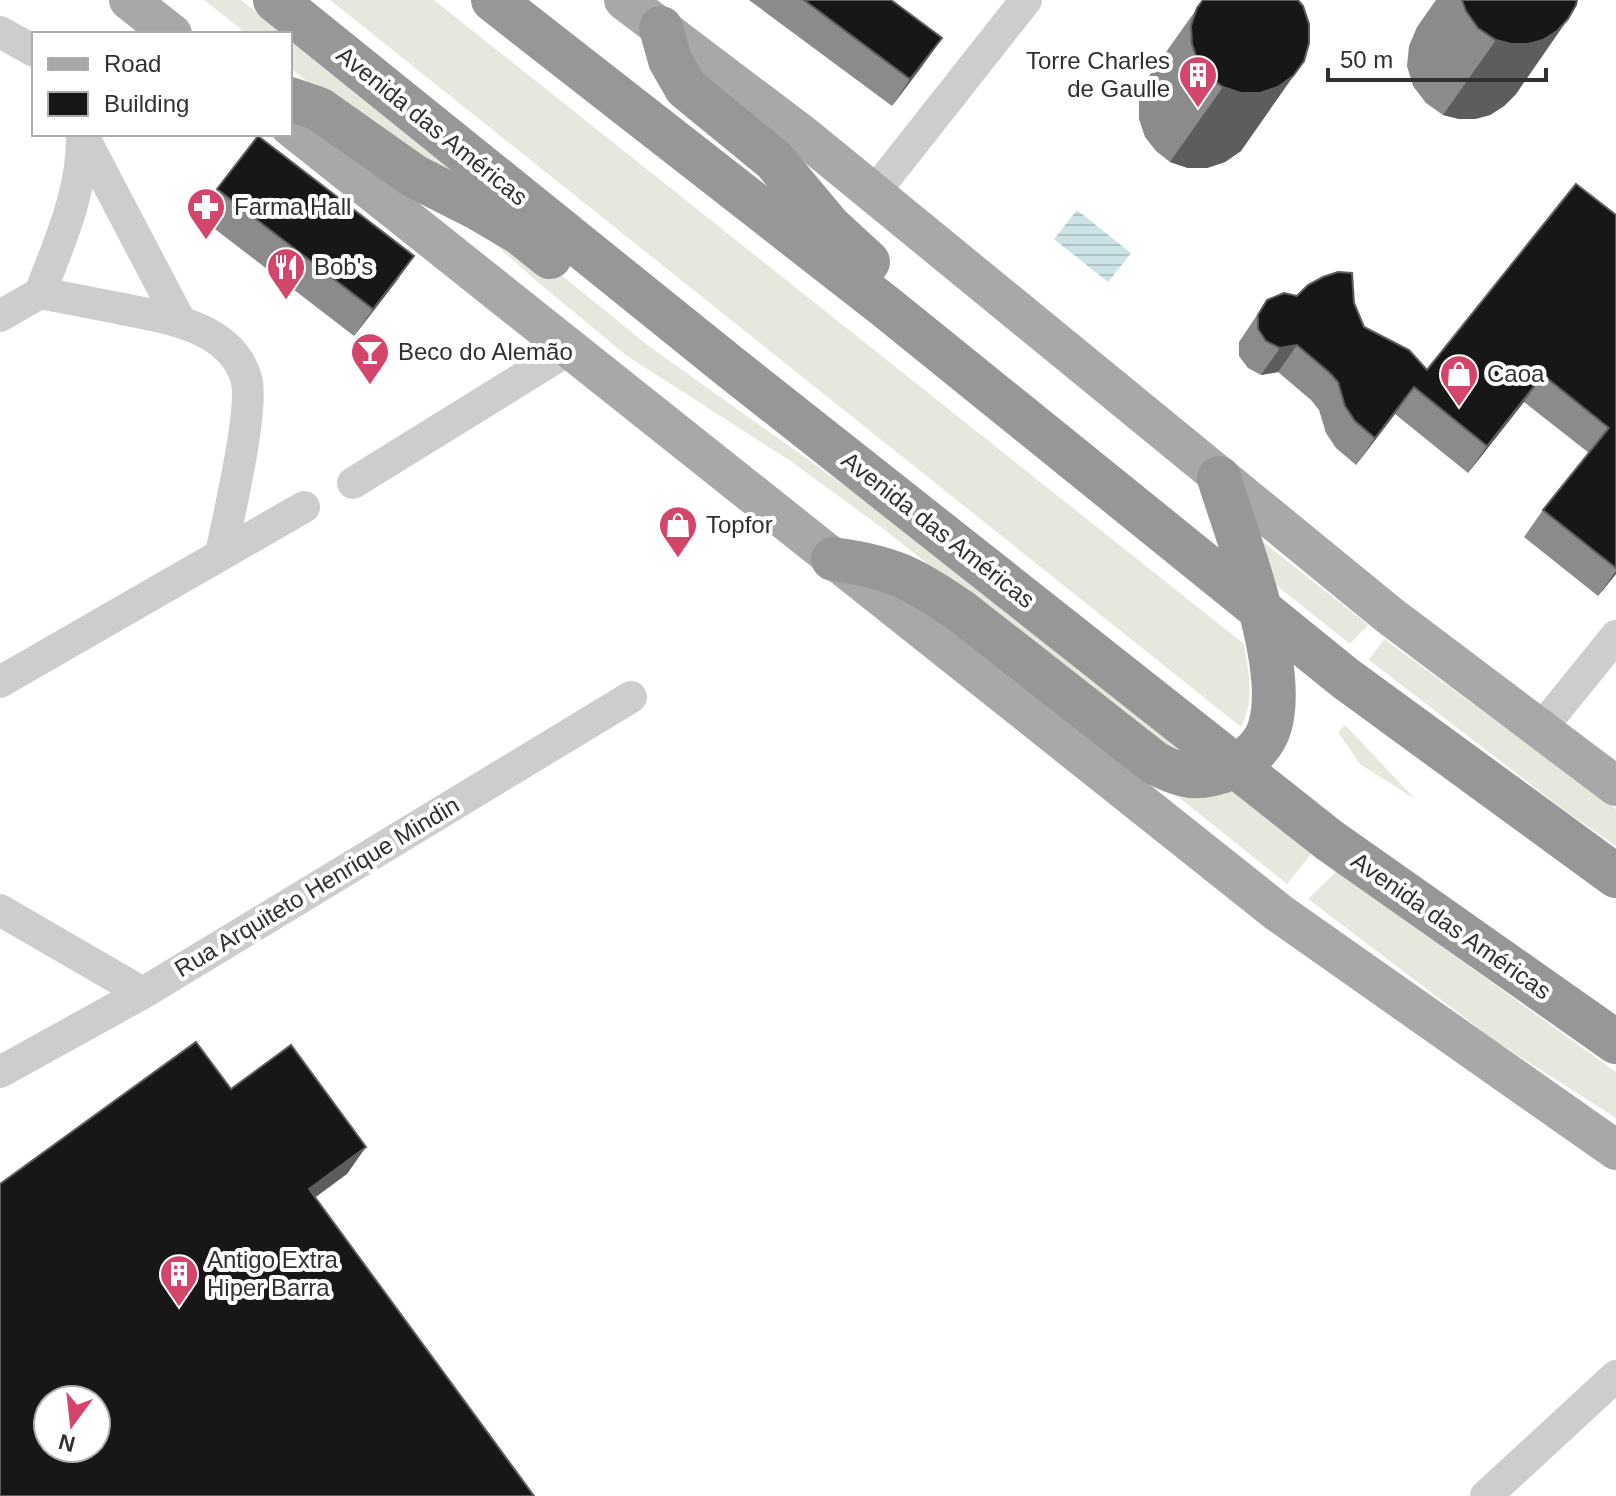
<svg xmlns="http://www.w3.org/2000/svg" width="1616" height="1496" font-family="Helvetica,sans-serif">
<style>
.grass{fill:#e5e8dc}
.water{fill:url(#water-rules)}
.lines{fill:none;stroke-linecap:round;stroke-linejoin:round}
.minor{stroke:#cdcdcd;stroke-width:32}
.major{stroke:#a8a8a8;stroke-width:40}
.highway{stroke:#979797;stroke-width:44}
.wall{fill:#8b8b8b}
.shaded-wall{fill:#5d5d5d}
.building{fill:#171717;stroke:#5d5d5d;stroke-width:2;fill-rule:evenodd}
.labels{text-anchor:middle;stroke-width:8;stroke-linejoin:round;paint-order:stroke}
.poi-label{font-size:24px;fill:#303030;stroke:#fff;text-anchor:start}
.street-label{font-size:24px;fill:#303030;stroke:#fff}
</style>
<defs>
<pattern id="water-rules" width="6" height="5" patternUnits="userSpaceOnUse" patternTransform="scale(2)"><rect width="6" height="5" fill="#cbe2e7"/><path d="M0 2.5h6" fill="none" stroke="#afc2c6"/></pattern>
</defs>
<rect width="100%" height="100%" fill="#fff"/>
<!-- grass -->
<path class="grass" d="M204,0H241L284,34H247Z
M330,0H434L1244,644C1249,674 1255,700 1241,727Z
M290,39L500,206L379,138L290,68Z
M458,211L522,243L650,347L894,521L1183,749L1150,742L885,530L789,460L627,356L533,278Z
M1261,540L1368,625L1350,644L1276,585Z
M1384,639L1616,809V846L1564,810L1369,660Z
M1345,725L1415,799L1360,764L1338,732Z
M1167,788L1231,789L1311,854L1287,884Z
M1337,871L1616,1072V1118L1494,1040L1308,899Z"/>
<!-- water -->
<path class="water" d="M1077,210L1131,253L1108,282L1054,239Z"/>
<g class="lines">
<!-- minor -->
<path class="minor" d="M0,32L34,51
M82,134C83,191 60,241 40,293C66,298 92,303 118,308C164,318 230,325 246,378C255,407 228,518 221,554
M83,136L180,321
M873,194L1026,0
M0,316L40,293
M353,483L568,350
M0,682L304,507
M1540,730L1616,636
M0,910L143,993
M0,1072L143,993L631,697
M1486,1496L1616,1376"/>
<!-- major -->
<path class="major" d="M129,0L172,34
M624,0L805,137L1389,615L1616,786
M290,126L1279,913L1616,1150"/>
<!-- highway -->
<path class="highway" d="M275,0L729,366L1329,840L1616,1042
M493,0L886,307L1345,678L1616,876
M661,28L670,60L686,88L774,160L830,227L868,262
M290,99L319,109L414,176L479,209L520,233L550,257
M833,559C892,567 913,578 962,612L1155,763C1184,778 1198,781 1229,769C1247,762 1265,745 1270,726C1288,665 1238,540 1219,478"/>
</g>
<!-- wall -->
<path class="wall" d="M749,0H891L923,65L892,106Z
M1203,0L1241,151L1225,162L1207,168H1188L1170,162L1156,151L1145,137L1139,119V101L1144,83Z
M1436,0H1577L1516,94L1504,106L1490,115L1475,119H1459L1443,115L1426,103L1413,86L1407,66L1409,46L1417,27Z
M217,189L414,256L395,283L354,336L198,216Z
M1616,215V574L1598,596L1524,537L1543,510L1589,453L1524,402L1468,473L1395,414L1356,465L1336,448L1326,433L1319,410L1311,400L1278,372L1261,375L1248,368L1239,356V342L1267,300L1297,296L1354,303L1364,327L1427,370Z"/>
<!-- shaded-wall -->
<path class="shaded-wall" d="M1568,19L1516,94L1504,106L1490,115L1475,119H1459L1443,115L1496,40Z
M942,38L923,65L892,106L910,79Z
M1304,61L1241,151L1225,162L1207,168H1188L1170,162L1223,87Z
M414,256L395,283L354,336L373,309Z
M1297,345L1278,372L1261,375L1280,348Z
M1543,375L1524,402L1468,473L1487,446Z
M1414,387L1395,414L1356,465L1375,438Z
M1616,571V574L1598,596Z
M366,1147L347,1174L290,1216L309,1189Z"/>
<!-- building -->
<path class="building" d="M804,0H891L942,38L910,79Z
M1203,0H1298L1303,6L1309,24V43L1304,61L1293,76L1278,87L1260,93H1241L1223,87L1208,76L1198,62L1192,44L1191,26L1197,8Z
M1462,0H1577L1576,5L1568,19L1557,31L1543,40L1528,44H1511L1496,40L1478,28L1466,11Z
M258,136L414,256L373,309L217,189Z
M1576,184L1616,215V568L1543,510L1609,428L1543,375L1487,446L1414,387L1375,438L1355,421L1345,406L1338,382L1330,373L1297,345L1280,348L1266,341L1258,329V315L1267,300L1284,293L1297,296L1308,285L1323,277L1338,272L1352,273L1354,303L1364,327L1409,350L1427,370Z
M196,1042L231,1089L291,1045L366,1147L309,1189L534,1496H0V1184ZM48,1400H96V1448H48Z"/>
<!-- icons -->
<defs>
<g id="building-pin" transform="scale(2)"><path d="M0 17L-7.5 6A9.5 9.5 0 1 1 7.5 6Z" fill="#d4456b" stroke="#fff"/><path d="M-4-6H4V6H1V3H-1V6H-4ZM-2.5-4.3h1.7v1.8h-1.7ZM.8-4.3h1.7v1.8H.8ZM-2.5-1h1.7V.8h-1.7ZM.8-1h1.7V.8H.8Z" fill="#fff"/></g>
<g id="pharmacy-pin" transform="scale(2)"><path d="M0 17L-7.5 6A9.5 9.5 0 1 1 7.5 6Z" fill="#d4456b" stroke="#fff"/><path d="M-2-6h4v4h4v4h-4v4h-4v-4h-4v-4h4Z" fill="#fff"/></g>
<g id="restaurant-pin" transform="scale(2)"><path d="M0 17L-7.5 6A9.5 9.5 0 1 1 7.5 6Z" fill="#d4456b" stroke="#fff"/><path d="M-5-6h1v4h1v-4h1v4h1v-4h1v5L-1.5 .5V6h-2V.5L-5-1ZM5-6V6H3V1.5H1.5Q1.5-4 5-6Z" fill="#fff"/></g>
<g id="bar-pin" transform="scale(2)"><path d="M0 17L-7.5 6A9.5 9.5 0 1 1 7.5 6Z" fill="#d4456b" stroke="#fff"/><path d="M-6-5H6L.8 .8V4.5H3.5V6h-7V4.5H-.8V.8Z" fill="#fff"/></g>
<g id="shop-pin" transform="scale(2)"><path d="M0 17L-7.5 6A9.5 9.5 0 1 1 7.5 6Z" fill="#d4456b" stroke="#fff"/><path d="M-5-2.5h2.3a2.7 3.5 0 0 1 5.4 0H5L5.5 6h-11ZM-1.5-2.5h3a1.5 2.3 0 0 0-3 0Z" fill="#fff"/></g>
</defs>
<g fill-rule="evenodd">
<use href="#building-pin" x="1198" y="75"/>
<use href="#pharmacy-pin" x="206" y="207"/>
<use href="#restaurant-pin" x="286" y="267"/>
<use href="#bar-pin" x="370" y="352"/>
<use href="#shop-pin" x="1459" y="374"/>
<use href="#shop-pin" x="678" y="525"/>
<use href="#building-pin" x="179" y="1274"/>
</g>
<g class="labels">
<!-- poi labels -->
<g class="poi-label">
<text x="1170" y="69" text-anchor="end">Torre Charles<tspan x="1170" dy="28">de Gaulle</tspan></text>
<text x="234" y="215">Farma Hall</text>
<text x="314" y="275">Bob's</text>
<text x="398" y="360">Beco do Alemão</text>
<text x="1487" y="382">Caoa</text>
<text x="706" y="533">Topfor</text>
<text x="207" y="1268">Antigo Extra<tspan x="207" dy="28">Hiper Barra</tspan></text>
</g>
<!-- street labels -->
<g class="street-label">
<text transform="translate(432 126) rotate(39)" y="8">Avenida das Américas</text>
<text transform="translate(938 530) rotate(38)" y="8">Avenida das Américas</text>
<text transform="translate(317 887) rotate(-31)" y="8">Rua Arquiteto Henrique Mindin</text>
<text transform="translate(1451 926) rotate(35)" y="8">Avenida das Américas</text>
</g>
</g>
<!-- legend -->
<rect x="32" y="32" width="260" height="104" fill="#ffffff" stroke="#acacac" stroke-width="2"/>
<rect x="48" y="58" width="40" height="12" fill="#a8a8a8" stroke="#acacac" stroke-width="2"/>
<text x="104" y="72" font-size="24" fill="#303030">Road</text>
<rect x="48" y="92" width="40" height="24" fill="#171717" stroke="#acacac" stroke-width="2"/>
<text x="104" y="112" font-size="24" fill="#303030">Building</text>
<!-- north arrow -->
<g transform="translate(72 1424) rotate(195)"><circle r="38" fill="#ffffff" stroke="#acacac" stroke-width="2"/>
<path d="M0-6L14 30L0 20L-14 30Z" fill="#d4456b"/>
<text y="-12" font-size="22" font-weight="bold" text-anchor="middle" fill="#303030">N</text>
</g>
<!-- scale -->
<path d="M1328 68v12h218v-12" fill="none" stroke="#303030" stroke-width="4"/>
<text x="1340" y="68" font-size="24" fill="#303030" stroke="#ffffff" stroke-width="6" paint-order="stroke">50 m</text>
</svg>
